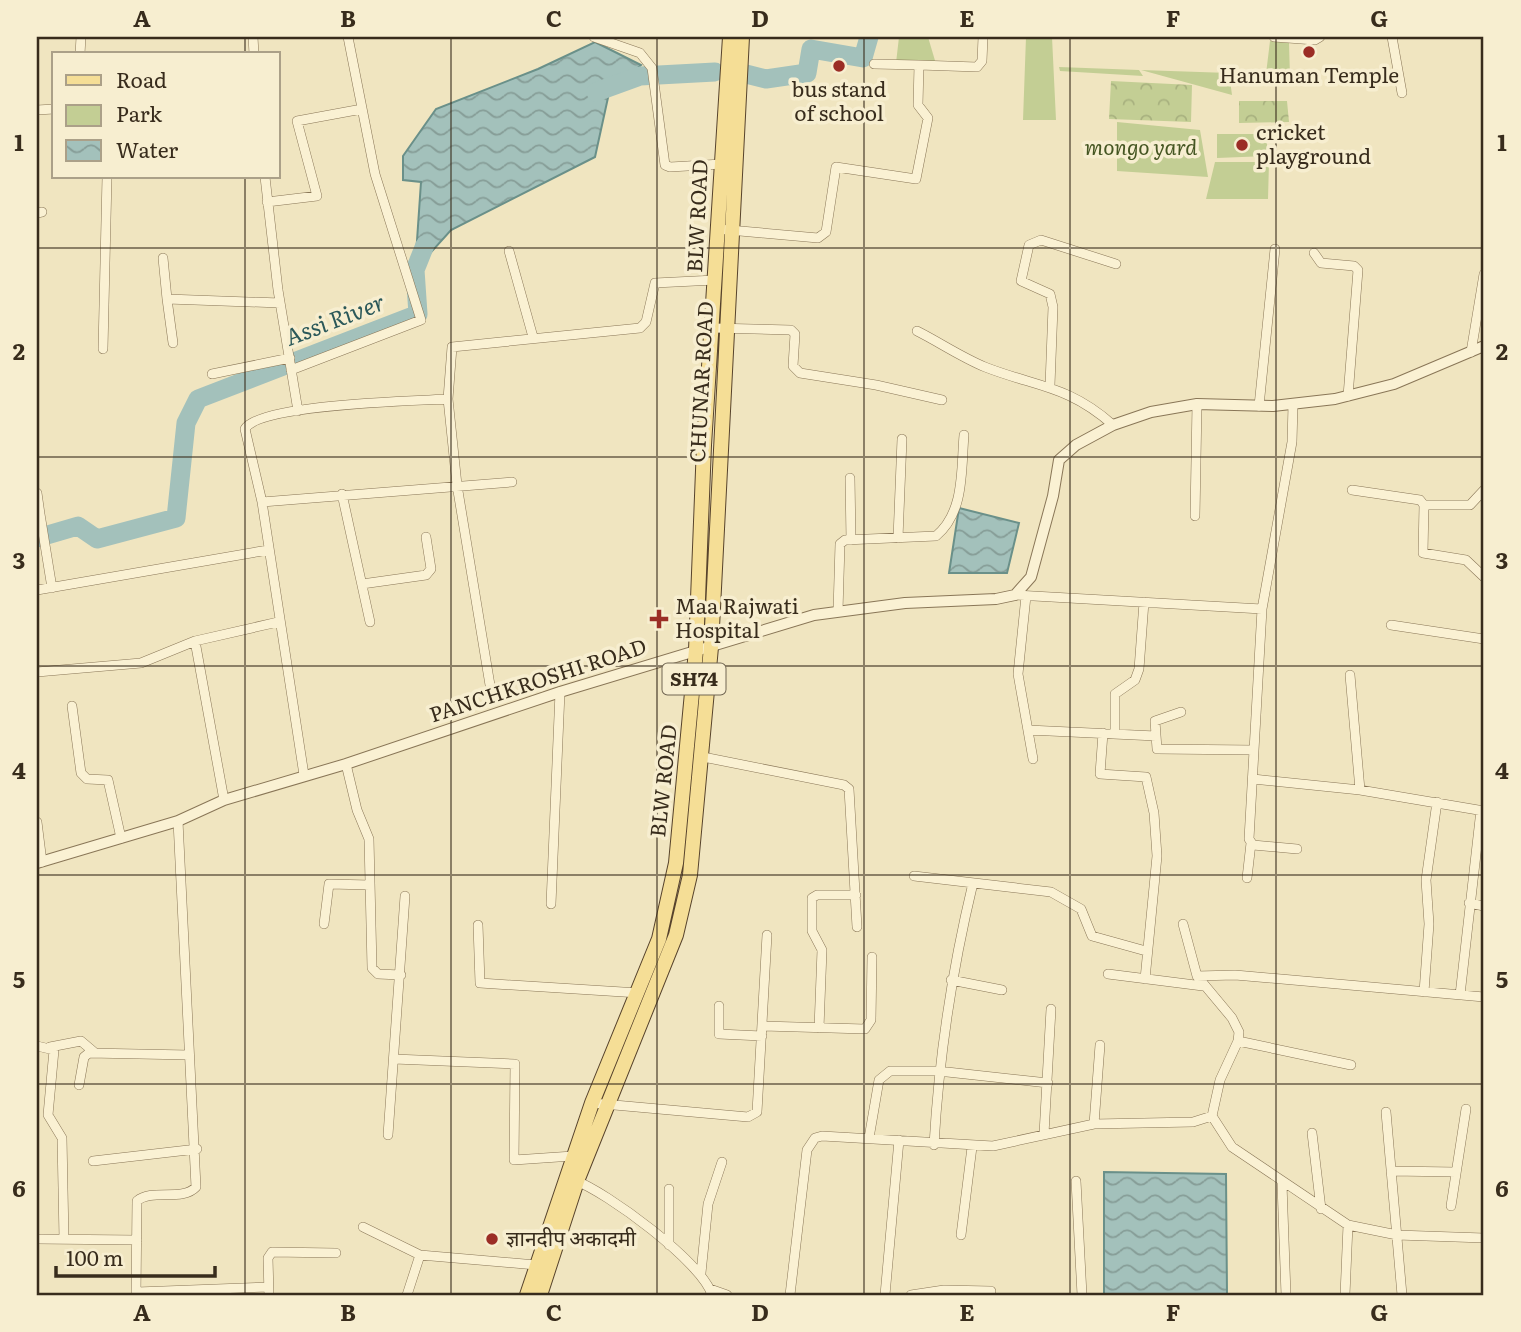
<svg xmlns="http://www.w3.org/2000/svg" width="1521" height="1332" font-family="Literata,'Noto Sans Devanagari',serif">
<style>
.green{fill:#c3ce94}
.park{fill:url(#park-crowns)}
.water{fill:url(#water-waves);stroke:#6a9089;stroke-width:2}
.lines{fill:none;stroke-linecap:round;stroke-linejoin:round}
.river{stroke:#a3c1bb;stroke-width:19}
.minor-casing{stroke:#897657;stroke-width:10}
.tertiary-casing{stroke:#897657;stroke-width:12}
.primary-casing{stroke:#57432c;stroke-width:16}
.minor{stroke:#faf1d3;stroke-width:9}
.tertiary{stroke:#faf1d3;stroke-width:10}
.primary{stroke:#f5de96;stroke-width:14}
.grid{fill:none;stroke:#382c1c;stroke-width:2;stroke-opacity:0.55}
.poi-dot{fill:#9b2d25;stroke:#f7eed0;stroke-width:2.5}
.labels{text-anchor:middle;stroke-width:7;stroke-linejoin:round;paint-order:stroke}
.shield{fill:#f7eed0;stroke:#716652;stroke-width:2}
.shield-label{font-size:19px;font-weight:bold;fill:#382c1c}
.poi-label{font-size:21px;fill:#382c1c;stroke:#f7eed0;text-anchor:start}
.park-label{font-size:21px;font-style:italic;fill:#455622;stroke:#f7eed0}
.street-label{font-size:21px;fill:#382c1c;stroke:#f7eed0}
.water-label{font-size:23px;font-style:italic;fill:#2b5859;stroke:#f7eed0}
.neatline{fill:none;stroke:#382c1c;stroke-width:2.5}
.grid-label{font-size:23px;text-anchor:middle;font-weight:bold;fill:#382c1c}
</style>
<defs>
<pattern id="park-crowns" width="20" height="18" patternUnits="userSpaceOnUse" patternTransform="scale(1.75)"><rect width="20" height="18" fill="#c3ce94"/><path d="M2 6a3 3 0 1 1 6 0M12 15a3 3 0 1 1 6 0" fill="none" stroke="#a8b17f"/></pattern>
<pattern id="water-waves" width="16" height="10" patternUnits="userSpaceOnUse" patternTransform="scale(1.75)"><rect width="16" height="10" fill="#a3c1bb"/><path d="M0 5q4-4 8 0t8 0" fill="none" stroke="#869d97"/></pattern>
</defs>
<rect width="100%" height="100%" fill="#f0e5c0"/>
<!-- green -->
<path class="green" d="M899,37H928L936,64L896,63Z
M1026,37H1052L1056,120H1023Z
M1270,41L1289,43L1290,77L1266,74Z
M1059,67L1139,70L1143,76L1060,71Z
M1141,70L1229,73L1232,95Z
M1117,122L1200,130L1208,177L1117,171Z
M1217,134H1267V156L1217,158Z
M1215,162H1269L1268,199H1206Z"/>
<!-- park -->
<path class="park" d="M1111,81L1192,85L1191,122L1109,119Z
M1239,101H1287L1289,122L1239,123Z"/>
<!-- water -->
<path class="water" d="M595,42L641,65L609,93L595,157L451,230L415,270L421,182L403,180V156L436,109L538,69Z
M959,508L1019,523L1007,573H949Z
M1104,1172L1226,1174L1227,1295H1104Z"/>
<g class="lines">
<!-- river -->
<path class="river" d="M746,74L766,79L807,73L811,49L863,58L869,37
M596,92L640,76L715,72
M37,538L78,526L97,539L176,518L186,423L198,399L418,314L415,270L425,245"/>
<!-- minor casing -->
<g class="minor-casing">
<path id="minor" d="M253,37L254,54
M594,37L640,53L652,68L665,165L670,167L722,164
M1274,37L1315,40L1320,37
M1392,37L1402,93
M80,54L81,37
M874,64L919,65
M37,110L54,109
M265,177L278,290L298,411
M267,202L317,196L297,121L362,109
M37,213L42,212
M718,229L818,238L826,232L836,167L916,179L928,118L918,105L919,65L977,67L982,61L983,37
M509,251L533,337
M1314,253L1321,263L1354,266L1358,270L1348,396
M163,258L167,299L280,303
M167,299L173,343
M713,328L791,330L795,334L793,366L800,373L876,385L942,400
M917,331C939,342 961,357 985,367C1036,387 1068,385 1113,425
M103,349L107,177
M1471,352L1484,274
M291,370L421,320L375,174L348,37
M212,374L290,358
M1050,385L1053,307L1050,294L1021,281L1029,245L1041,240L1116,264
M1293,405L1292,442L1262,609L1249,839L1253,845L1297,849
M1259,406L1275,249
M850,478L851,540
M1352,490L1420,500L1424,505L1423,553L1466,560L1484,577
M37,493L40,514
M342,494L370,622
M262,502L512,482
M1424,505H1470L1484,490
M37,514H40L52,588
M1195,516L1197,404
M898,538L902,439
M362,584L426,575L431,569L426,537
M37,590L268,550
M1015,595L1262,609
M1026,596L1018,674L1033,759
M838,611L840,544L845,540L936,536C965,512 961,469 964,435
M1391,625L1484,639
M195,641L224,800
M37,672L141,663L195,641L278,622
M1350,675L1360,790
M490,685L457,485L448,399L452,347L640,328L646,322L655,283L715,280
M72,706L81,773L87,779L108,780L121,838
M1181,712L1155,721L1157,749L1254,750
M1028,730L1156,736
M1103,733L1100,774L1146,777L1154,813L1157,856L1145,979
M1115,734V694L1135,680L1139,669L1144,602
M703,757L844,785L849,789L857,927
M346,764L357,810L369,839L372,968L378,974L401,975
M304,775L262,502L245,429C259,404 414,401 448,399
M1253,779L1360,790L1484,811
M37,822L42,862
M914,876L1051,892L1081,909L1092,936L1146,951
M1247,878L1251,843
M1469,903L1484,906
M551,904L560,692
M324,924L329,884L370,885
M478,925L480,983L639,993
M1108,974L1203,986
M1197,976L1235,975L1484,997
M951,980L1002,990
M1424,992L1429,924L1426,880L1437,802
M1460,995L1481,810
M719,1006V1034L762,1036
M763,1026L865,1029L871,1020L872,957
M819,1028L822,950L812,931V898L817,895H856
M1238,1041L1351,1065
M37,1046L54,1050L48,1115L62,1138L64,1239
M50,1047L81,1041L94,1052
M394,1059L515,1064L514,1160L573,1156
M79,1085L84,1057L89,1053L189,1055
M592,1103L748,1117L757,1112L767,935
M1386,1112L1402,1295
M1212,1116L1232,1147L1348,1225L1397,1235L1484,1238
M1094,1124L1100,1045
M1312,1133L1321,1209
M1044,1134L1051,1009
M388,1135L405,896
M869,1138L879,1080L890,1071H938L1048,1083
M934,1145C939,1056 952,970 973,883
M93,1161L197,1149
M1391,1171L1456,1172
M574,1180C607,1192 702,1262 712,1295
M1076,1181L1082,1295
M1282,1184L1286,1295
M1451,1206L1466,1109
M363,1227L420,1255L536,1265
M961,1235L972,1147
M37,1239L137,1240
M669,1245V1189
M701,1273L708,1204L722,1162
M710,1289L727,1295
M137,1292L268,1287
M136,1295L137,1201C152,1188 182,1202 196,1187L178,821
M269,1295L268,1258L272,1252L336,1253
M407,1295L420,1255
M790,1295L807,1150L815,1138L822,1136L993,1146L1094,1124L1193,1122L1212,1116L1220,1080L1238,1041L1239,1032L1232,1018L1197,976L1183,924
M885,1295L899,1140
M911,1295L944,1290L991,1291
M1345,1295L1348,1225"/>
</g>
<!-- tertiary casing -->
<g class="tertiary-casing">
<path id="tertiary" d="M37,863L178,821L224,800L346,764L560,692L814,615L905,603L996,599L1015,595L1031,577L1053,496L1059,460L1076,445L1113,425L1151,412L1197,404L1273,406L1335,399L1394,384L1484,346"/>
</g>
<!-- primary casing -->
<g class="primary-casing">
<path id="primary" d="M527,1295L592,1103L659,939L676,863L696,650L704,445L730,37
M540,1295L577,1181L676,935L690,875L711,647L742,37"/>
</g>
<!-- minor -->
<use href="#minor" class="minor"/>
<!-- tertiary -->
<use href="#tertiary" class="tertiary"/>
<!-- primary -->
<use href="#primary" class="primary"/>
</g>
<!-- grid -->
<path class="grid" d="M245,37V54M451,37V1295M657,37V1295M864,37V1295M1070,37V1295M1276,37V1295M245,177V1295M37,248H1484M37,457H1484M37,666H1484M37,875H1484M37,1084H1484"/>
<!-- markers -->
<g class="poi-dot">
<circle cx="1309" cy="52" r="7"/>
<circle cx="839" cy="66" r="7"/>
<circle cx="1242" cy="145" r="7"/>
<path d="M655.5 608.5h7v7h7v7h-7v7h-7v-7h-7v-7h7z"/>
<circle cx="492" cy="1239" r="7"/>
</g>
<g class="labels">
<!-- shield labels -->
<rect class="shield" x="662.5" y="663.5" width="63" height="31" rx="5"/>
<g class="shield-label">
<text x="694" y="686">SH74</text>
</g>
<!-- poi labels -->
<g class="poi-label">
<text x="1309" y="83" text-anchor="middle">Hanuman Temple</text>
<text x="839" y="97" text-anchor="middle">bus stand<tspan x="839" dy="24">of school</tspan></text>
<text x="1256" y="140">cricket<tspan x="1256" dy="24">playground</tspan></text>
<text x="675" y="614">Maa Rajwati<tspan x="675" dy="24">Hospital</tspan></text>
<text x="506" y="1246">ज्ञानदीप अकादमी</text>
</g>
<!-- park labels -->
<g class="park-label">
<text x="1141" y="155">mongo yard</text>
</g>
<!-- street labels -->
<g class="street-label">
<text transform="translate(698 216) rotate(-87)" y="7">BLW ROAD</text>
<text transform="translate(702 382) rotate(-87)" y="7">CHUNAR ROAD</text>
<text transform="translate(538 681) rotate(-18)" y="7">PANCHKROSHI ROAD</text>
<text transform="translate(664 781) rotate(-84)" y="7">BLW ROAD</text>
</g>
<!-- water labels -->
<g class="water-label">
<text transform="translate(335 320) rotate(-21)" y="8">Assi River</text>
</g>
</g>
<!-- border -->
<rect width="1521" height="1332" fill="none" stroke="#f7eed0" stroke-width="77"/>
<!-- legend -->
<rect x="52" y="52" width="228" height="126" fill="#f7eed0" stroke="#aba088" stroke-width="2"/>
<rect x="66" y="75" width="35" height="10" fill="#f5de96" stroke="#aba088" stroke-width="2"/>
<text x="116" y="88" font-size="21" fill="#382c1c">Road</text>
<rect x="66" y="105" width="35" height="21" fill="#c3ce94" stroke="#aba088" stroke-width="2"/>
<text x="116" y="122" font-size="21" fill="#382c1c">Park</text>
<rect x="66" y="140" width="35" height="21" fill="url(#water-waves)" stroke="#aba088" stroke-width="2"/>
<text x="116" y="158" font-size="21" fill="#382c1c">Water</text>
<!-- scale -->
<path d="M56 1266v10h159v-10" fill="none" stroke="#382c1c" stroke-width="3.5"/>
<text x="66" y="1266" font-size="21" fill="#382c1c" stroke="#f7eed0" stroke-width="5" paint-order="stroke">100 m</text>
<rect x="38" y="38" width="1444" height="1256" class="neatline"/>
<g class="grid-label">
<text x="142" y="27">A</text>
<text x="348" y="27">B</text>
<text x="554" y="27">C</text>
<text x="760" y="27">D</text>
<text x="967" y="27">E</text>
<text x="1173" y="27">F</text>
<text x="1379" y="27">G</text>
<text x="19" y="151">1</text>
<text x="1502" y="151">1</text>
<text x="19" y="360">2</text>
<text x="1502" y="360">2</text>
<text x="19" y="569">3</text>
<text x="1502" y="569">3</text>
<text x="19" y="779">4</text>
<text x="1502" y="779">4</text>
<text x="19" y="988">5</text>
<text x="1502" y="988">5</text>
<text x="19" y="1197">6</text>
<text x="1502" y="1197">6</text>
<text x="142" y="1321">A</text>
<text x="348" y="1321">B</text>
<text x="554" y="1321">C</text>
<text x="760" y="1321">D</text>
<text x="967" y="1321">E</text>
<text x="1173" y="1321">F</text>
<text x="1379" y="1321">G</text>
</g>
</svg>
